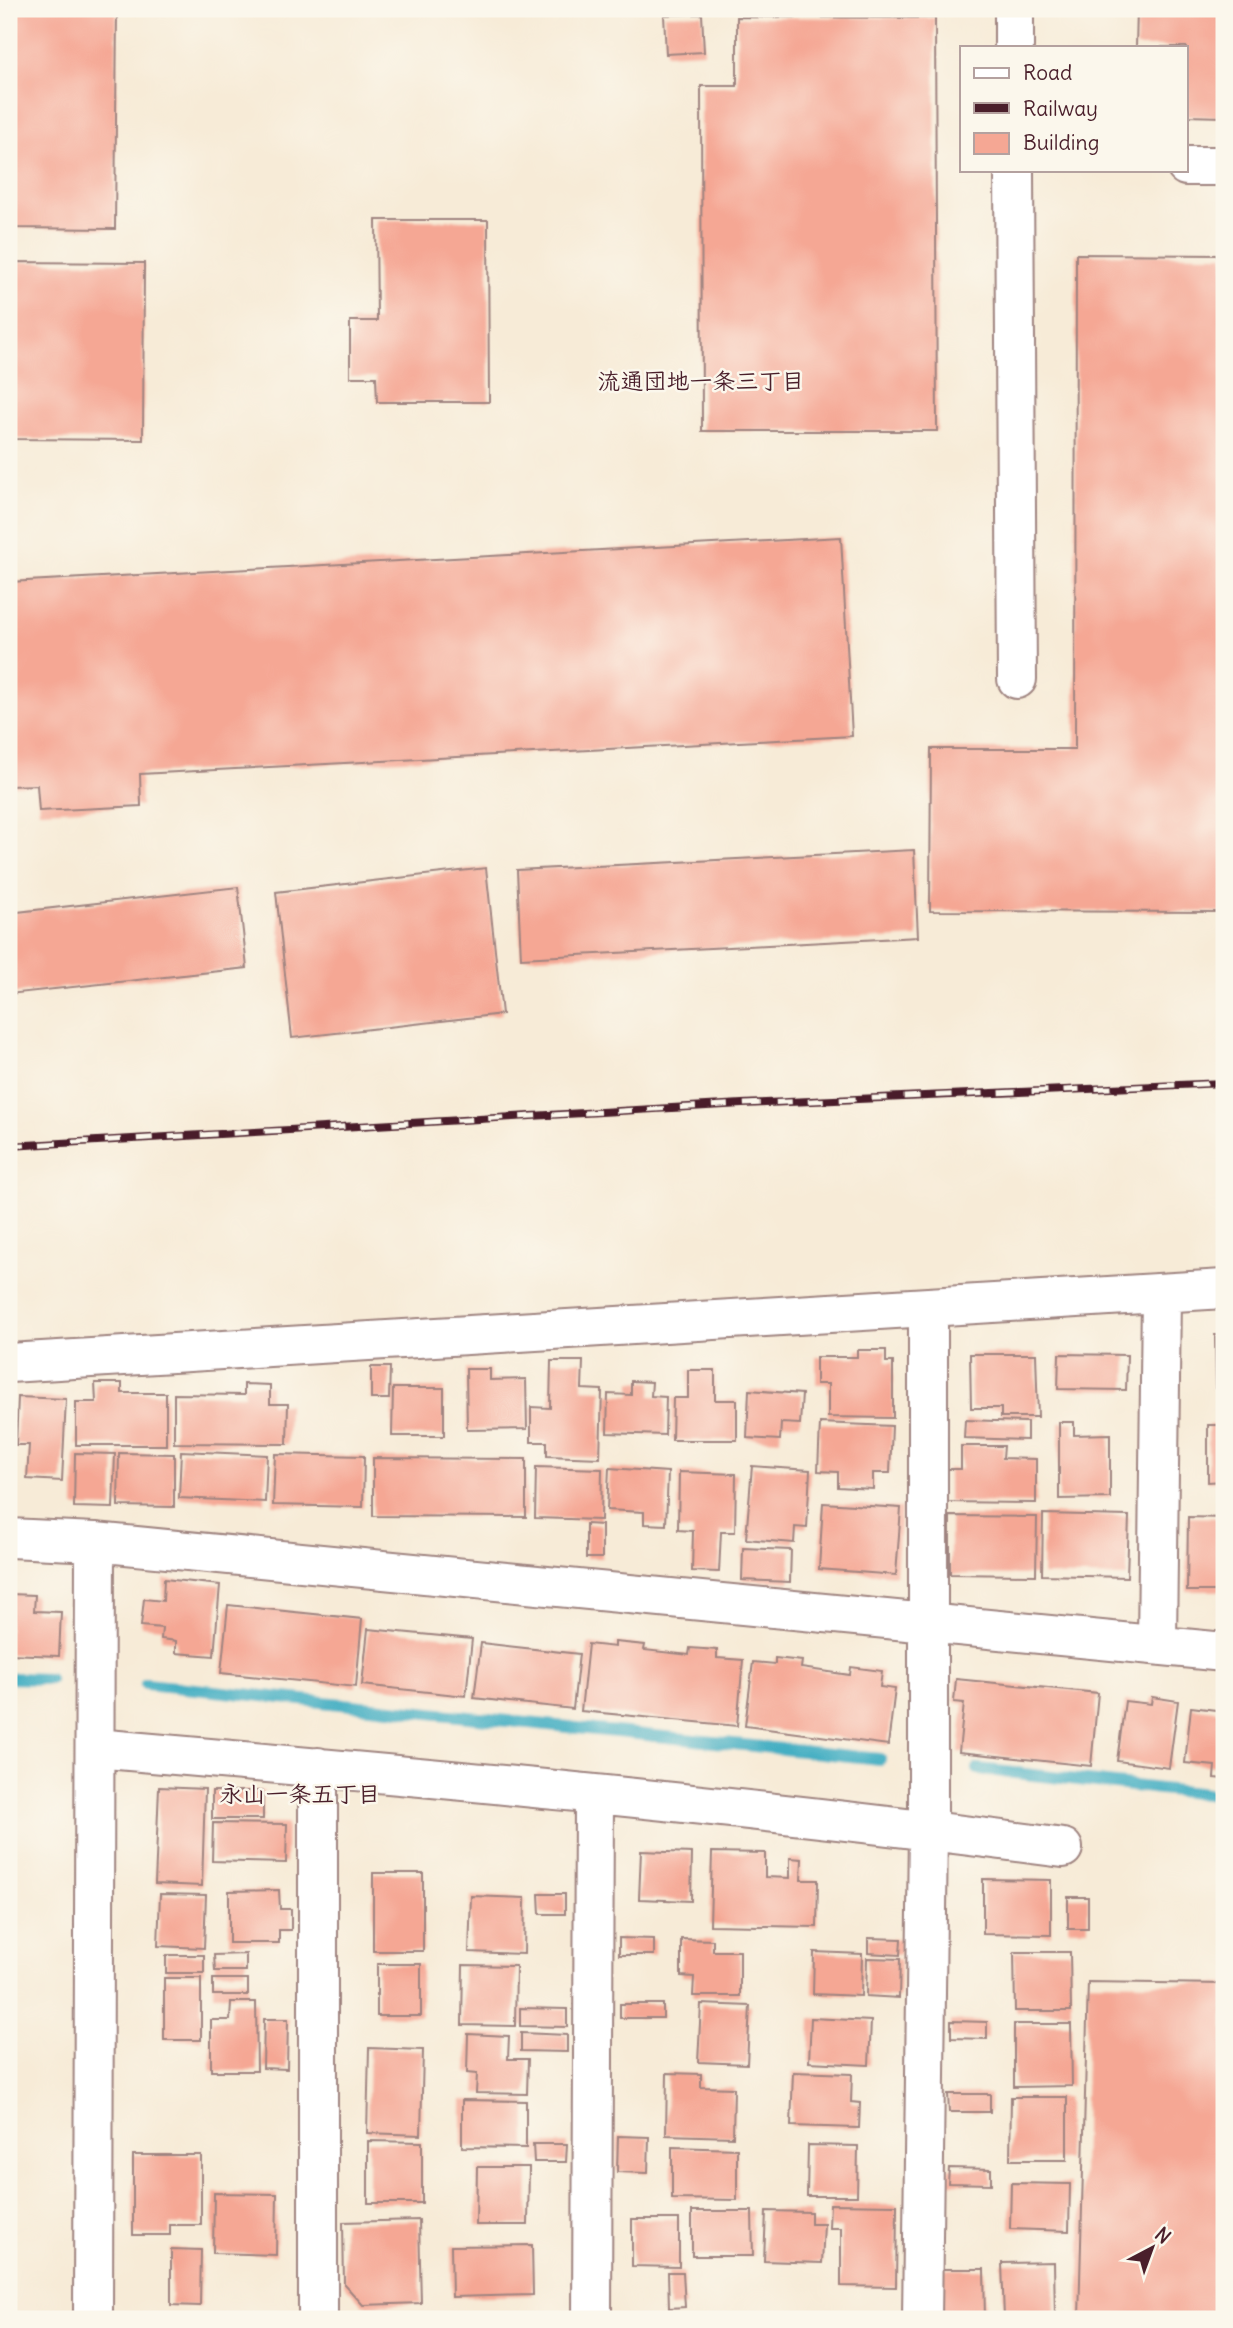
<svg xmlns="http://www.w3.org/2000/svg" width="1233" height="2328" font-family="Delius,'Klee One',sans-serif">
<style>
.lines{fill:none;stroke-linecap:round;stroke-linejoin:round}
.stream{stroke:#44afc3;stroke-width:12}
.building{fill:#f5a794}
.street-casing{stroke:#a08581;stroke-width:42}
.street{stroke:#fff;stroke-width:38}
.rail-casing{stroke:#4a1f2b;stroke-width:8}
.rail{stroke:#fbf7ec;stroke-width:5;stroke-dasharray:16;stroke-linecap:butt}
.labels{text-anchor:middle;stroke-width:5;stroke-linejoin:round;paint-order:stroke}
.neighbourhood-label{font-size:23px;font-weight:bold;fill:#4a1f2b;stroke:#fbf7ec}
</style>
<rect width="100%" height="100%" fill="#fbf7ec"/>
<filter id="ink" filterUnits="userSpaceOnUse"><feTurbulence type="fractalNoise" baseFrequency=".0143" numOctaves="2"/><feDisplacementMap in="SourceGraphic" scale="14" xChannelSelector="R" yChannelSelector="G"/><feConvolveMatrix kernelMatrix="1 2 1 2 8 2 1 2 1" color-interpolation-filters="sRGB"/></filter>
<filter id="wash" filterUnits="userSpaceOnUse"><feTurbulence type="fractalNoise" baseFrequency=".00686" numOctaves="4" result="noise"/><feDisplacementMap in="SourceGraphic" scale="28" xChannelSelector="R" yChannelSelector="G"/><feGaussianBlur stdDeviation="1.57" result="paint"/><feColorMatrix in="noise" values="0 0 0 0 0 0 0 0 0 0 0 0 0 0 0 0 0 1.4 0 .05"/><feComposite in="paint" operator="in"/></filter>
<g filter="url(#wash)">
<rect width="100%" height="100%" fill="#f7ebd7"/>
<g class="lines">
<!-- stream -->
<path class="stream" d="M9,1678L49,1679
M146,1684L880,1759
M978,1769L1224,1796"/>
</g>
<g id="blocks">
<!-- building -->
<path class="building" d="M9,9H117L115,229L9,228Z
M1137,9H1224L1223,117L1186,116V47H1136Z
M702,14L704,52L666,54L664,15Z
M737,17L935,18L937,431H702L701,86H737Z
M376,220H488L489,402H377L376,377H350V321H377Z
M1076,254L1224,255V912L930,911L931,749H1075Z
M9,262L144,263L143,440L9,439Z
M841,537L852,736L140,774L141,806L39,811L37,785L9,786V582Z
M914,850L918,937L521,958L517,870Z
M486,868L502,1014L292,1038L276,892Z
M238,887L247,968L9,994V913Z
M1215,1335H1224V1388H1216Z
M857,1350H886V1362H893V1418L828,1417V1384H816V1357H857Z
M970,1354H1036L1038,1417H1001V1408H971Z
M1059,1354L1127,1355L1126,1390L1058,1389Z
M551,1361H583L582,1389L602,1390L600,1458L547,1456V1442H531V1407L550,1408Z
M371,1367H390L389,1399H371Z
M466,1369H490V1380L526,1379L527,1429L467,1430Z
M688,1370H715V1400H737V1440H672L673,1398H688Z
M631,1381L652,1382L651,1396L666,1397L665,1435L607,1433L608,1394L631,1395Z
M95,1383H122V1393H166V1445H76V1402H96Z
M244,1384L270,1385V1404H288L287,1444L174,1443V1394L244,1395Z
M393,1388H444V1436H392Z
M749,1390L802,1394L800,1424L781,1423L780,1440L747,1438Z
M18,1397L66,1399L62,1481L27,1479L29,1445H16Z
M965,1420L1027,1422V1440L964,1438Z
M1059,1422H1074V1435L1110,1434V1498L1059,1499Z
M820,1423L892,1426L890,1473H873V1489L838,1487V1472L818,1471Z
M1208,1425H1224V1481L1208,1482Z
M961,1446H1004L1003,1458L1036,1459V1503L948,1502V1469H961Z
M181,1451L267,1455L265,1502L179,1498Z
M75,1453L115,1454L113,1508L74,1507Z
M119,1453L174,1454V1507L118,1506Z
M275,1454L364,1456L363,1507L273,1505Z
M373,1458L526,1459V1517L373,1516Z
M752,1466L810,1470L807,1528L795,1527L794,1543L746,1539Z
M536,1467L602,1469L601,1520L535,1518Z
M609,1468L668,1472L666,1525L644,1524V1512L607,1510Z
M679,1472L736,1474L735,1532H721L719,1572L692,1571L693,1531L678,1530Z
M823,1503L901,1508L896,1575L819,1569Z
M1043,1514L1129,1516L1127,1577L1042,1575Z
M950,1516L1037,1517L1036,1575L950,1574Z
M1188,1517L1224,1518V1591H1187Z
M586,1524L602,1525V1558H586Z
M743,1548L791,1550L790,1582L742,1580Z
M164,1579L220,1585L214,1656L176,1653V1641L161,1639L162,1628L141,1626L144,1599L163,1601Z
M9,1594L35,1595L34,1611L61,1612L59,1656L9,1654Z
M228,1605L362,1619L356,1687L221,1673Z
M368,1629L472,1639L466,1696L362,1685Z
M615,1642L645,1645L644,1650L689,1655L690,1648L717,1650V1658L743,1660L737,1726L581,1711L588,1644L615,1647Z
M481,1643L579,1654L573,1709L474,1698Z
M775,1658L802,1661L801,1668L850,1675L851,1667L882,1671L880,1687L895,1689L888,1745L745,1726L753,1662L775,1664Z
M956,1679L1098,1693L1091,1766L959,1752L964,1703L954,1702Z
M1152,1697L1178,1701L1169,1768L1117,1761L1125,1701L1151,1704Z
M1191,1707L1224,1711V1779L1214,1778L1215,1766L1185,1763Z
M159,1787L205,1789L202,1886L155,1884Z
M212,1791H263V1819H212Z
M213,1823L287,1824L286,1863L212,1861Z
M641,1851L692,1853L691,1901L639,1899Z
M712,1852L765,1853V1877L790,1878V1858L802,1859L801,1880H818L817,1927L710,1925Z
M373,1873H423V1951H373Z
M983,1879L1051,1880V1935L983,1934Z
M279,1890L280,1909H291V1930H279V1943H229V1891Z
M160,1894L206,1895L204,1948L158,1946Z
M539,1894H565V1914H540Z
M471,1896L525,1898L524,1954L469,1952Z
M1068,1897H1088V1929H1068Z
M619,1938L654,1939V1955H619Z
M868,1938L901,1939L900,1955L868,1953Z
M681,1939L713,1940V1951H740V1996H693L694,1977L681,1976Z
M814,1952L862,1954L861,1996L813,1994Z
M1014,1952H1070L1071,2011H1015Z
M246,1954V1971H215L214,1955Z
M166,1955H204V1973H166Z
M867,1958L900,1959L899,1998L866,1996Z
M377,1964H421V2016H377Z
M463,1965L516,1966L515,2026L462,2025Z
M164,1978H201V2040H164Z
M213,1979H248V1995H213Z
M1088,1982L1224,1984V2319H1079Z
M231,2002H256L257,2071H211V2020H230Z
M620,2004H663V2018H620Z
M701,2004L750,2006L747,2064L698,2062Z
M520,2008L567,2009V2027L520,2026Z
M811,2018L871,2021L869,2065L809,2062Z
M264,2019H288L287,2069L263,2068Z
M951,2021L987,2022V2039L951,2038Z
M1014,2024H1071L1072,2086L1014,2087Z
M521,2033L567,2035V2052L521,2051Z
M468,2034L509,2036L508,2059H528L527,2094L476,2093L477,2074L467,2073Z
M369,2048L423,2050L421,2135L367,2133Z
M793,2072L852,2074L851,2102L860,2103L859,2128L791,2126Z
M667,2073L701,2074V2087L734,2088L733,2137L666,2135Z
M948,2094H990V2112H949Z
M1011,2097H1067V2160H1010Z
M462,2100L526,2101V2148L462,2147Z
M618,2136L649,2137L648,2173L617,2172Z
M368,2141L422,2142V2203H368Z
M533,2144H567L566,2162H534Z
M808,2145L858,2146L857,2196H807Z
M672,2147L737,2149V2200L672,2199Z
M133,2155H201V2225H170V2235H133Z
M477,2167H529L528,2225H476Z
M949,2168L991,2169V2184L948,2183Z
M1011,2183L1070,2184L1069,2231L1010,2229Z
M214,2193L277,2194L276,2255L213,2253Z
M830,2204L897,2205L896,2287L841,2286V2228H829Z
M692,2211H752L753,2256H692Z
M766,2211L811,2212V2224H824L822,2263L764,2261Z
M632,2219H679V2267L632,2266Z
M419,2220L421,2303L363,2305L344,2284L343,2222Z
M532,2245L533,2295L452,2297L451,2246Z
M171,2249L201,2250L200,2306L171,2305Z
M1054,2262L1055,2317L1004,2318L1002,2263Z
M938,2269H984L985,2319H938Z
M668,2272H683L685,2307L669,2308Z"/>
</g>
</g>
<g filter="url(#ink)">
<use href="#blocks" fill-opacity="0" stroke="#a08581" stroke-width="2"/>
<g class="lines">
<!-- street casing -->
<g class="street-casing">
<path id="street" d="M1014,9V47
M1186,166H1224
M1014,170L1017,679
M9,1363L1224,1289
M9,1538L95,1542L1224,1652
M1157,1644L1161,1294
M95,1748C418,1776 742,1805 1063,1848
M318,1767V2319
M93,2319L95,1542
M592,2319L594,1795
M922,2319L928,1830V1308"/>
</g>
<!-- street -->
<use href="#street" class="street"/>
<!-- rail casing -->
<g class="rail-casing">
<path id="rail" d="M9,1146L742,1104L1224,1083"/>
</g>
<!-- rail -->
<use href="#rail" class="rail"/>
</g>
</g>
<g class="labels">
<!-- neighbourhood labels -->
<g class="neighbourhood-label">
<text x="701" y="389">流通団地一条三丁目</text>
<text x="300" y="1802">永山一条五丁目</text>
</g>
</g>
<!-- margin -->
<rect width="1233" height="2328" fill="none" stroke="#fbf7ec" stroke-width="35"/>
<!-- legend -->
<rect x="960" y="46" width="228" height="126" fill="#fbf7ec" stroke="#b4a19f" stroke-width="2"/>
<rect x="974" y="68" width="35" height="10" fill="#ffffff" stroke="#b4a19f" stroke-width="2"/>
<text x="1023" y="80" font-size="21" fill="#4a1f2b">Road</text>
<rect x="974" y="103" width="35" height="10" fill="#4a1f2b" stroke="#b4a19f" stroke-width="2"/>
<text x="1023" y="116" font-size="21" fill="#4a1f2b">Railway</text>
<rect x="974" y="133" width="35" height="21" fill="#f5a794" stroke="#b4a19f" stroke-width="2"/>
<text x="1023" y="150" font-size="21" fill="#4a1f2b">Building</text>
<!-- north arrow -->
<g transform="translate(1152 2248) rotate(41)" stroke="#fbf7ec" stroke-width="5" paint-order="stroke">
<path d="M0-5L12 26L0 18L-12 26Z" fill="#4a1f2b"/>
<text y="-10" font-size="19" font-weight="bold" text-anchor="middle" fill="#4a1f2b">N</text>
</g>
</svg>
